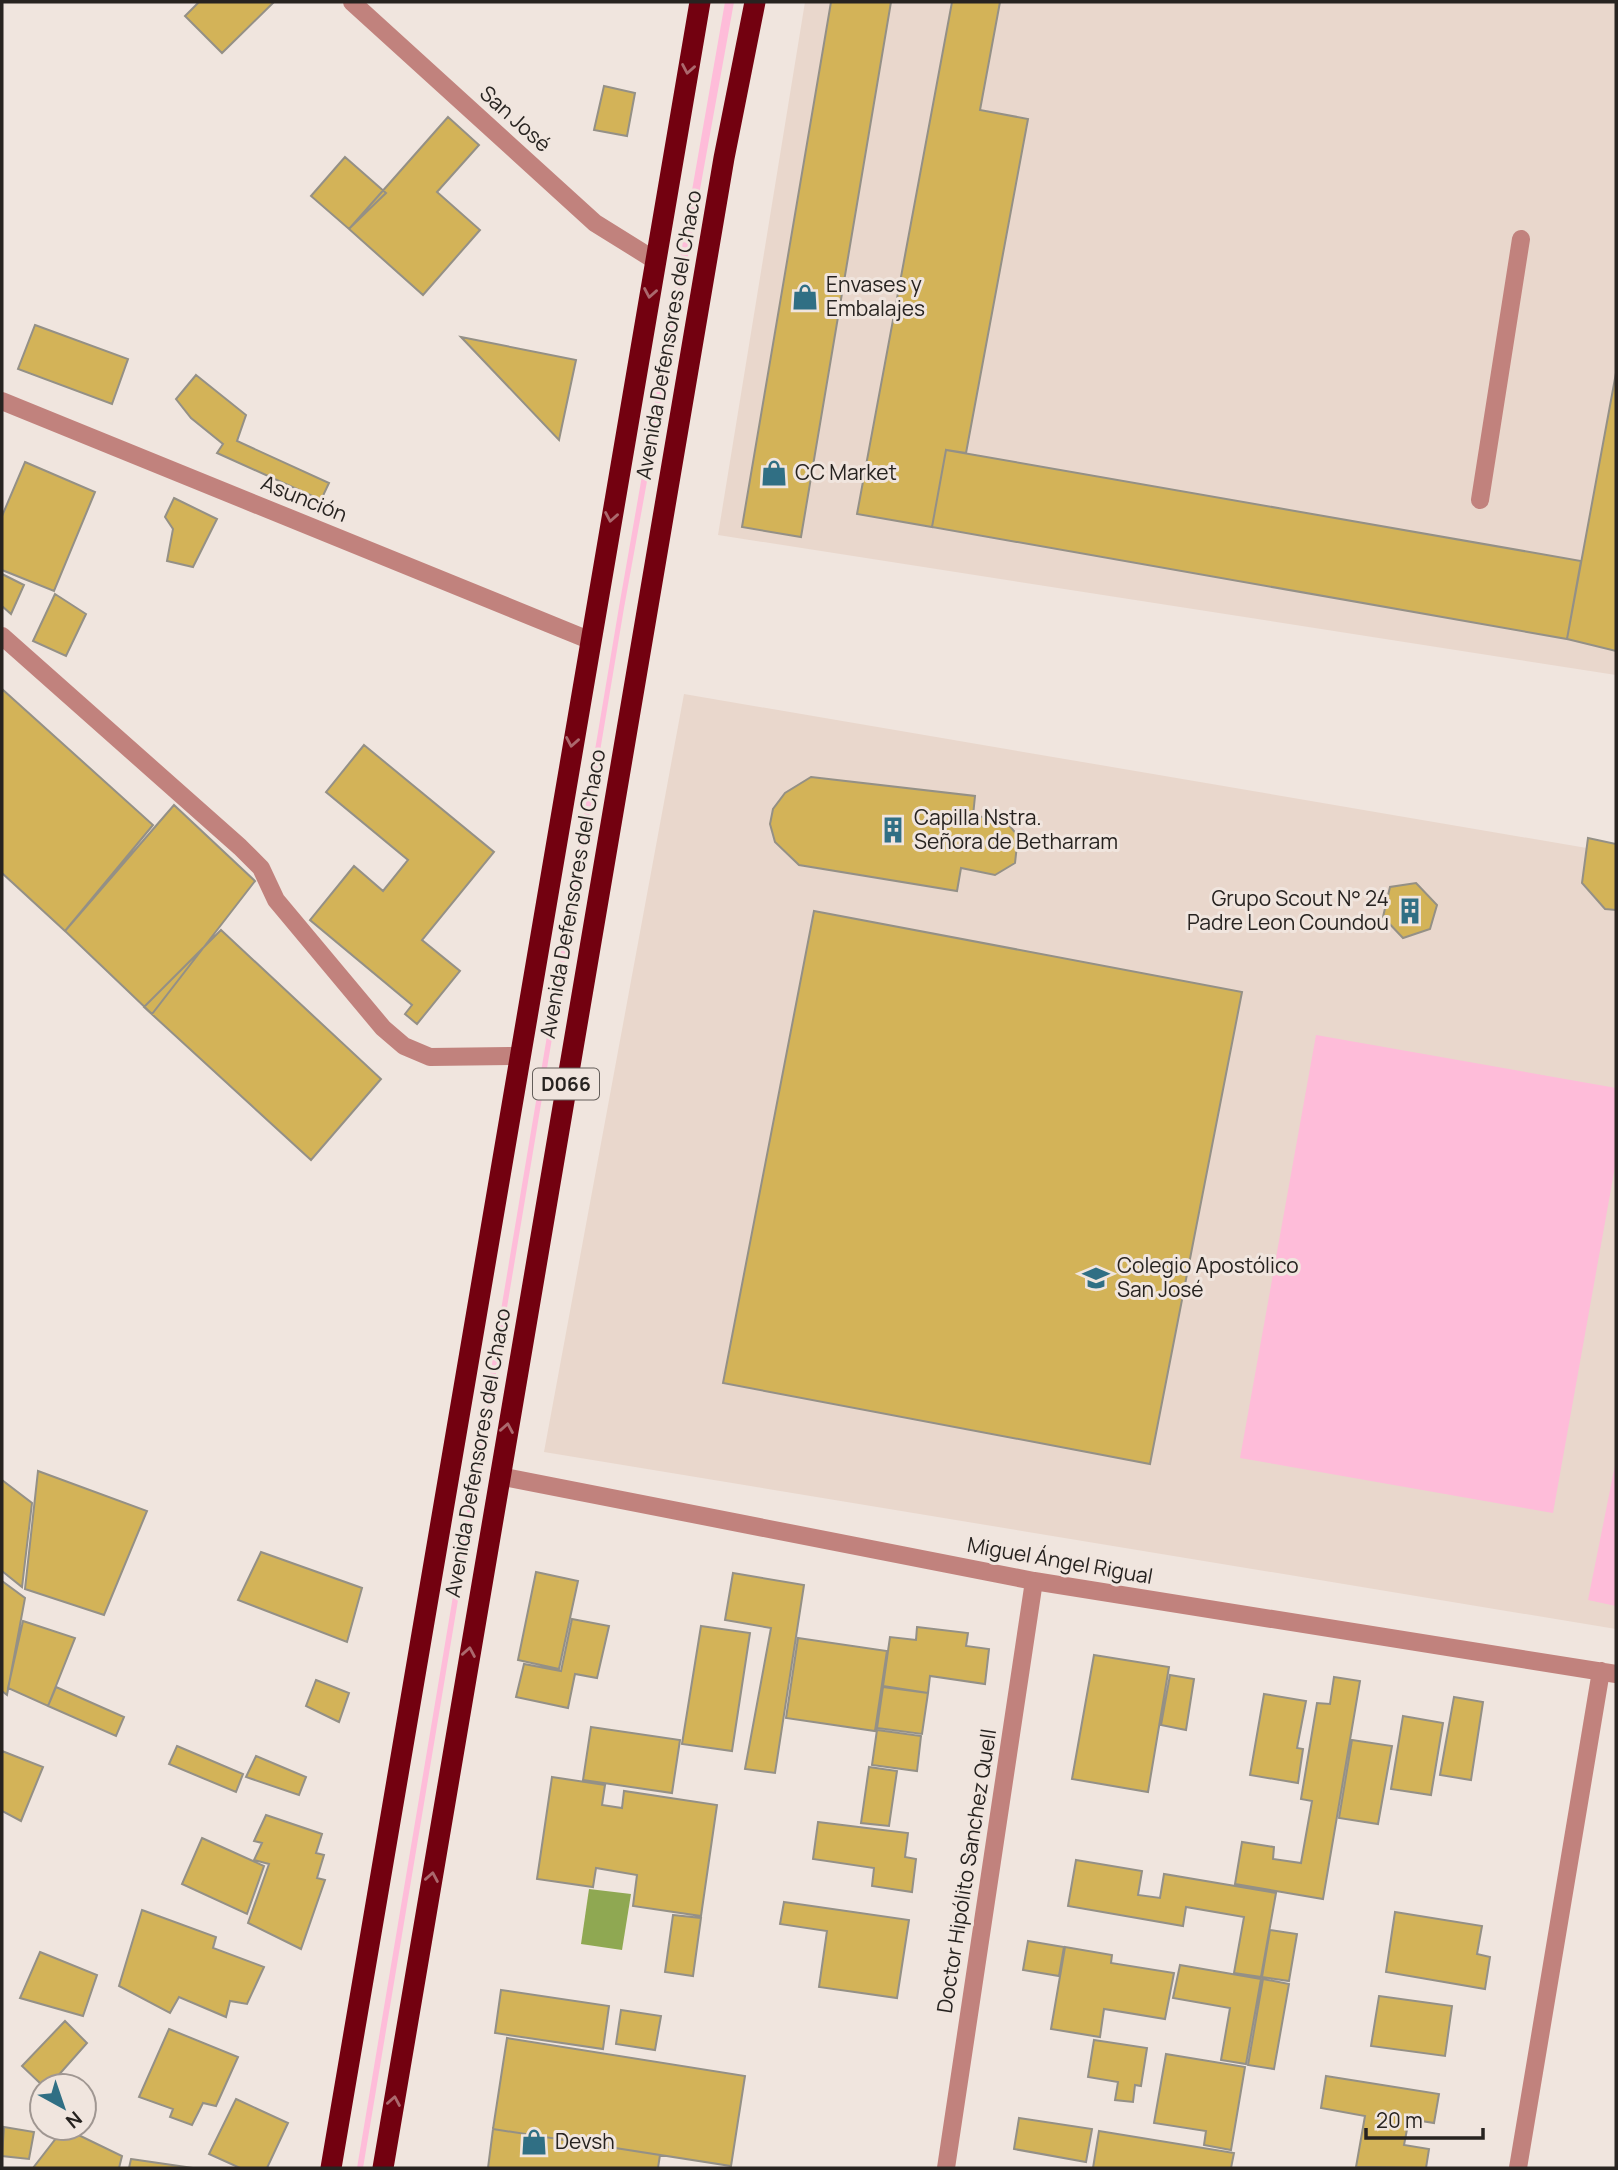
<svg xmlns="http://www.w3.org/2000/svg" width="1618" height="2170" font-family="Manrope,sans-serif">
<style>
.built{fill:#e9d7cc}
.green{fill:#febcd9}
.water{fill:#8fa852}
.building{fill:#d3b358;stroke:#949086;stroke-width:2}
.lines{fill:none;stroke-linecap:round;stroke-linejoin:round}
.minor{stroke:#c1827d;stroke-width:18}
.highway{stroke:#730110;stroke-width:21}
.oneway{stroke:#ab686d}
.labels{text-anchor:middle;stroke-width:6;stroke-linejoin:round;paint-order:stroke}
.shield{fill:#f0e5de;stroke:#635d59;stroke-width:2}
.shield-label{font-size:19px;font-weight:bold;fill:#272320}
.street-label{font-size:21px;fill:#272320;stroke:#f0e5de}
.poi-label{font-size:21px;fill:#272320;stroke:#f0e5de;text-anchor:start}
</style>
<rect width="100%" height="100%" fill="#f0e5de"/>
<!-- built -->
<path class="built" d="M805,2H1616V675L718,535Z
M684,694L1616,853V1629L544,1452Z"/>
<!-- green -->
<path class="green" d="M725,2H734L624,608L363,2168H357L619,607Z
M1316,1035L1616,1088V1161L1553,1513L1240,1458Z
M1616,1460V1606L1588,1600Z"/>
<!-- water -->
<path class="water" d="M589,1889L631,1894L622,1950L581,1944Z"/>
<!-- building -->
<path class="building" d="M199,2H274L222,53L185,16Z
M831,2H891L801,537L742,527Z
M952,2H1000L980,110L1028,119L966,453L946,450L932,527L857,514Z
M604,86L635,93L627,136L594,130Z
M448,117L479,145L437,192L480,230L423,295L349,229Z
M345,157L386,193L349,229L311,196Z
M35,325L128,359L112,404L18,369Z
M461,337L576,360L559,440Z
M1616,373V651L1567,639Z
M196,375L246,415L237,441L329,483L321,500L217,453L223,444L191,418L176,399Z
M946,450L1581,561L1567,639L932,527Z
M25,462L95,492L54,591L2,570V516Z
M174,498L217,519L193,567L167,561L173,529L165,517Z
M2,574L24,585L11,614L2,606Z
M55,594L86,614L66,656L33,641Z
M2,689L153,825L65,931L2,873Z
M364,745L494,852L422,940L460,971L417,1024L405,1014L412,1005L310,920L354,866L383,891L408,860L326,792Z
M811,777L975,796L973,816L1004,819L1018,836L1015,863L995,875L961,868L957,891L799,865L775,842L770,824L773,809L785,793Z
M174,805L255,881L152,1014L65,931Z
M1588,838L1616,844V910L1605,909L1582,883Z
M1416,883L1437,905L1430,929L1403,938L1383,917L1390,887Z
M814,911L1242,992L1150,1464L723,1383Z
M221,930L381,1079L311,1160L144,1007Z
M38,1471L147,1511L104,1615L25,1589Z
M2,1480L32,1503L22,1587L2,1571Z
M261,1552L362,1588L347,1642L238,1600Z
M536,1572L578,1581L559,1669L518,1660Z
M733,1573L804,1585L775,1773L745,1769L771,1628L725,1620Z
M2,1581L25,1598L7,1695L2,1691Z
M572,1619L609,1626L597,1678L575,1674L568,1708L516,1697L524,1664L561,1671Z
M23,1621L75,1638L48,1706L8,1688Z
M701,1626L750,1633L732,1751L682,1744Z
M917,1627L968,1633L966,1646L989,1649L985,1684L930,1676L928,1693L883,1686L890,1637L916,1640Z
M798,1638L887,1651L875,1731L786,1718Z
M1094,1655L1169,1667L1148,1792L1072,1779Z
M1170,1675L1194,1679L1186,1730L1161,1725Z
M1334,1677L1360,1681L1323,1899L1235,1884L1242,1842L1274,1847L1273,1859L1301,1863L1312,1801L1301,1799L1317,1703L1330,1704Z
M316,1680L349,1693L339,1722L306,1706Z
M56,1687L124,1717L116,1736L48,1706Z
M883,1687L928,1693L922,1734L877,1728Z
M1264,1694L1306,1701L1297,1748L1303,1749L1298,1783L1250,1775Z
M1454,1697L1483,1702L1471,1780L1440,1775Z
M1403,1716L1443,1723L1431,1795L1391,1789Z
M591,1727L680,1740L672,1793L583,1780Z
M877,1730L921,1736L917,1771L872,1765Z
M1352,1740L1392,1746L1378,1824L1339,1818Z
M177,1746L243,1774L236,1792L169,1764Z
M2,1751L43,1767L21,1821L2,1811Z
M256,1756L306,1777L299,1795L246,1777Z
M869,1767L897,1771L889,1826L861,1823Z
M552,1777L605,1785L602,1805L622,1808L624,1791L717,1805L701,1916L633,1906L637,1875L596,1868L593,1887L537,1879Z
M266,1815L322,1834L316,1853L324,1855L317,1878L325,1880L301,1949L248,1923L269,1864L254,1860L262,1843L254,1841Z
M818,1822L908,1833L905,1857L916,1859L912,1892L872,1886L874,1868L813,1859Z
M202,1838L264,1866L247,1914L182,1884Z
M1076,1860L1142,1871L1138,1895L1160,1898L1164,1874L1276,1893L1261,1977L1234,1973L1244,1917L1186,1907L1183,1926L1068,1906Z
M784,1902L909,1920L897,1998L819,1987L827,1931L780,1924Z
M142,1910L216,1937L213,1948L264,1967L247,2004L230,2001L226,2017L179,1997L170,2013L119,1986Z
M1395,1912L1482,1926L1477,1954L1490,1957L1485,1989L1386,1972Z
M673,1915L701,1918L693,1976L665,1972Z
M1270,1930L1297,1934L1289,1981L1262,1977Z
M1028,1941L1064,1947L1059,1976L1023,1970Z
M1065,1947L1112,1955L1111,1963L1174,1973L1165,2019L1104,2009L1100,2037L1051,2029Z
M40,1952L97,1975L83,2016L20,1998Z
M1180,1965L1261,1979L1246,2064L1221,2060L1230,2008L1173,1998Z
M1263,1979L1289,1984L1274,2069L1248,2065Z
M501,1990L609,2006L603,2049L495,2033Z
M1379,1996L1452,2006L1445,2056L1371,2046Z
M621,2010L661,2016L655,2050L616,2044Z
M65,2021L87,2043L49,2086H43L22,2066Z
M169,2029L238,2057L216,2106L203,2103L192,2125L170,2117L173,2109L139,2097Z
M507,2038L745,2076L731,2166L493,2129Z
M1094,2040L1147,2048L1141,2086L1135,2085L1133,2102L1115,2100L1118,2082L1088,2077Z
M1166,2054L1245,2067L1231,2150L1204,2145L1206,2131L1154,2123Z
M1326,2076L1439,2094L1434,2123L1409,2119L1404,2145L1429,2149L1426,2168L1356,2167L1365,2116L1321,2108Z
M236,2099L288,2123L267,2168H240L209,2154Z
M1019,2118L1092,2129L1086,2162L1014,2149Z
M4,2127L34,2132L29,2159L2,2156Z
M64,2128L122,2156L119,2168H33Z
M493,2129L660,2155L658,2168H488Z
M1099,2131L1234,2153L1231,2168H1093Z
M131,2159L193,2168H129Z"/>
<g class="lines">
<!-- minor -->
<path class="minor" d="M352,2L595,223L656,261
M2,401L589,640
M1480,500L1521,239
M2,636L240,847L261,868L276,900L383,1028L404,1046L430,1057L519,1056
M499,1476L1034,1581L1616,1674
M946,2168L1034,1581
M1518,2168L1601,1671"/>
<!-- highway -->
<path class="highway" d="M331,2168L700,2
M383,2168L724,158L755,2"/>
</g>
<!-- one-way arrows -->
<defs><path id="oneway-chevron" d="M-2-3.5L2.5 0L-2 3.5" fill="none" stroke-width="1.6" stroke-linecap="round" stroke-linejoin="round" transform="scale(1.75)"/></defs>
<g class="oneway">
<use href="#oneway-chevron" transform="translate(688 69) rotate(100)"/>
<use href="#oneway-chevron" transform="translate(650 293) rotate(100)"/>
<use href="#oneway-chevron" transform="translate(611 517) rotate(100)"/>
<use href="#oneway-chevron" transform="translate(572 742) rotate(100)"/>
<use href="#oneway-chevron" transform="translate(507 1428) rotate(-80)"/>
<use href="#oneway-chevron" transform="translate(469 1652) rotate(-80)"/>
<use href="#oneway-chevron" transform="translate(432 1877) rotate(-80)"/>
<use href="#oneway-chevron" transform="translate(394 2101) rotate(-80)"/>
</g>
<!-- icons -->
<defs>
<g id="shop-bare" transform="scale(2.1)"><path d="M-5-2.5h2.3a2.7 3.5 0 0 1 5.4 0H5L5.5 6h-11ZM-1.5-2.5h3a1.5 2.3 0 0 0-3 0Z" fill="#306f84" stroke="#f0e5de" stroke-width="2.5" paint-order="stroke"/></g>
<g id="building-bare" transform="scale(2.1)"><path d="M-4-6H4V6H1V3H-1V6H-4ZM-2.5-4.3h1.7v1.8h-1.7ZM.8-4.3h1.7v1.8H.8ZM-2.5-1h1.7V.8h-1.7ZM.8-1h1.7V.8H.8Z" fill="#306f84" stroke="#f0e5de" stroke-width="2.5" paint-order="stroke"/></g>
<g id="school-bare" transform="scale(2.1)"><path d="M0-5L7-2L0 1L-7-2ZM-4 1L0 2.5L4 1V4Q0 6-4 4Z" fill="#306f84" stroke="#f0e5de" stroke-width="2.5" paint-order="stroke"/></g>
</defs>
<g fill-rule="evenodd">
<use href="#shop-bare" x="805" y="297"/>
<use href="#shop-bare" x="774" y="473"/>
<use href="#building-bare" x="893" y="830"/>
<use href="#building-bare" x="1410" y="911"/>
<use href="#school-bare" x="1096" y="1278"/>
<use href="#shop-bare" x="534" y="2142"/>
</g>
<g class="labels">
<!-- shield labels -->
<rect class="shield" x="533" y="1068.5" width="66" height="31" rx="5"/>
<g class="shield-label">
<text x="566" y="1091">D066</text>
</g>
<!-- street labels -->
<g class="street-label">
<text transform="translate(515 119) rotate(42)" y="7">San José</text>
<text transform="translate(669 335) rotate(-80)" y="7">Avenida Defensores del Chaco</text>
<text transform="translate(304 499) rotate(22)" y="7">Asunción</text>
<text transform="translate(573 894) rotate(-80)" y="7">Avenida Defensores del Chaco</text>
<text transform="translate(478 1453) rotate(-80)" y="7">Avenida Defensores del Chaco</text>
<text transform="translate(1060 1561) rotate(10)" y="7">Miguel Ángel Rigual</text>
<text transform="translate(967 1871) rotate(-81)" y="7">Doctor Hipólito Sanchez Quell</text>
</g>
<!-- poi labels -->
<g class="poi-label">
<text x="826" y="292">Envases y<tspan x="826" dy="24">Embalajes</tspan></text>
<text x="795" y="480">CC Market</text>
<text x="914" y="825">Capilla Nstra.<tspan x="914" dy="24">Señora de Betharram</tspan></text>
<text x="1389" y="906" text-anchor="end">Grupo Scout N° 24<tspan x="1389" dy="24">Padre Leon Coundou</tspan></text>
<text x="1117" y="1273">Colegio Apostólico<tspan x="1117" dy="24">San José</tspan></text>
<text x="555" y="2149">Devsh</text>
</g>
</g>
<!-- border -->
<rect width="1618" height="2170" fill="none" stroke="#272320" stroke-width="7"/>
<!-- north arrow -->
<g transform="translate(63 2107) rotate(140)"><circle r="33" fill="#f0e5de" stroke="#a09792" stroke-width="2"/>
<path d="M0-5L12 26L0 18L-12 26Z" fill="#306f84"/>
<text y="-10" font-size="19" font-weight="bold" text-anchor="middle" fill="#272320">N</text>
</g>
<!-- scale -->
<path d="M1366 2128v10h117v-10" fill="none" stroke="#272320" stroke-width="3.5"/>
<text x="1376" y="2128" font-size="21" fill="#272320" stroke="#f0e5de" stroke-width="5" paint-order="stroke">20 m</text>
</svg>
